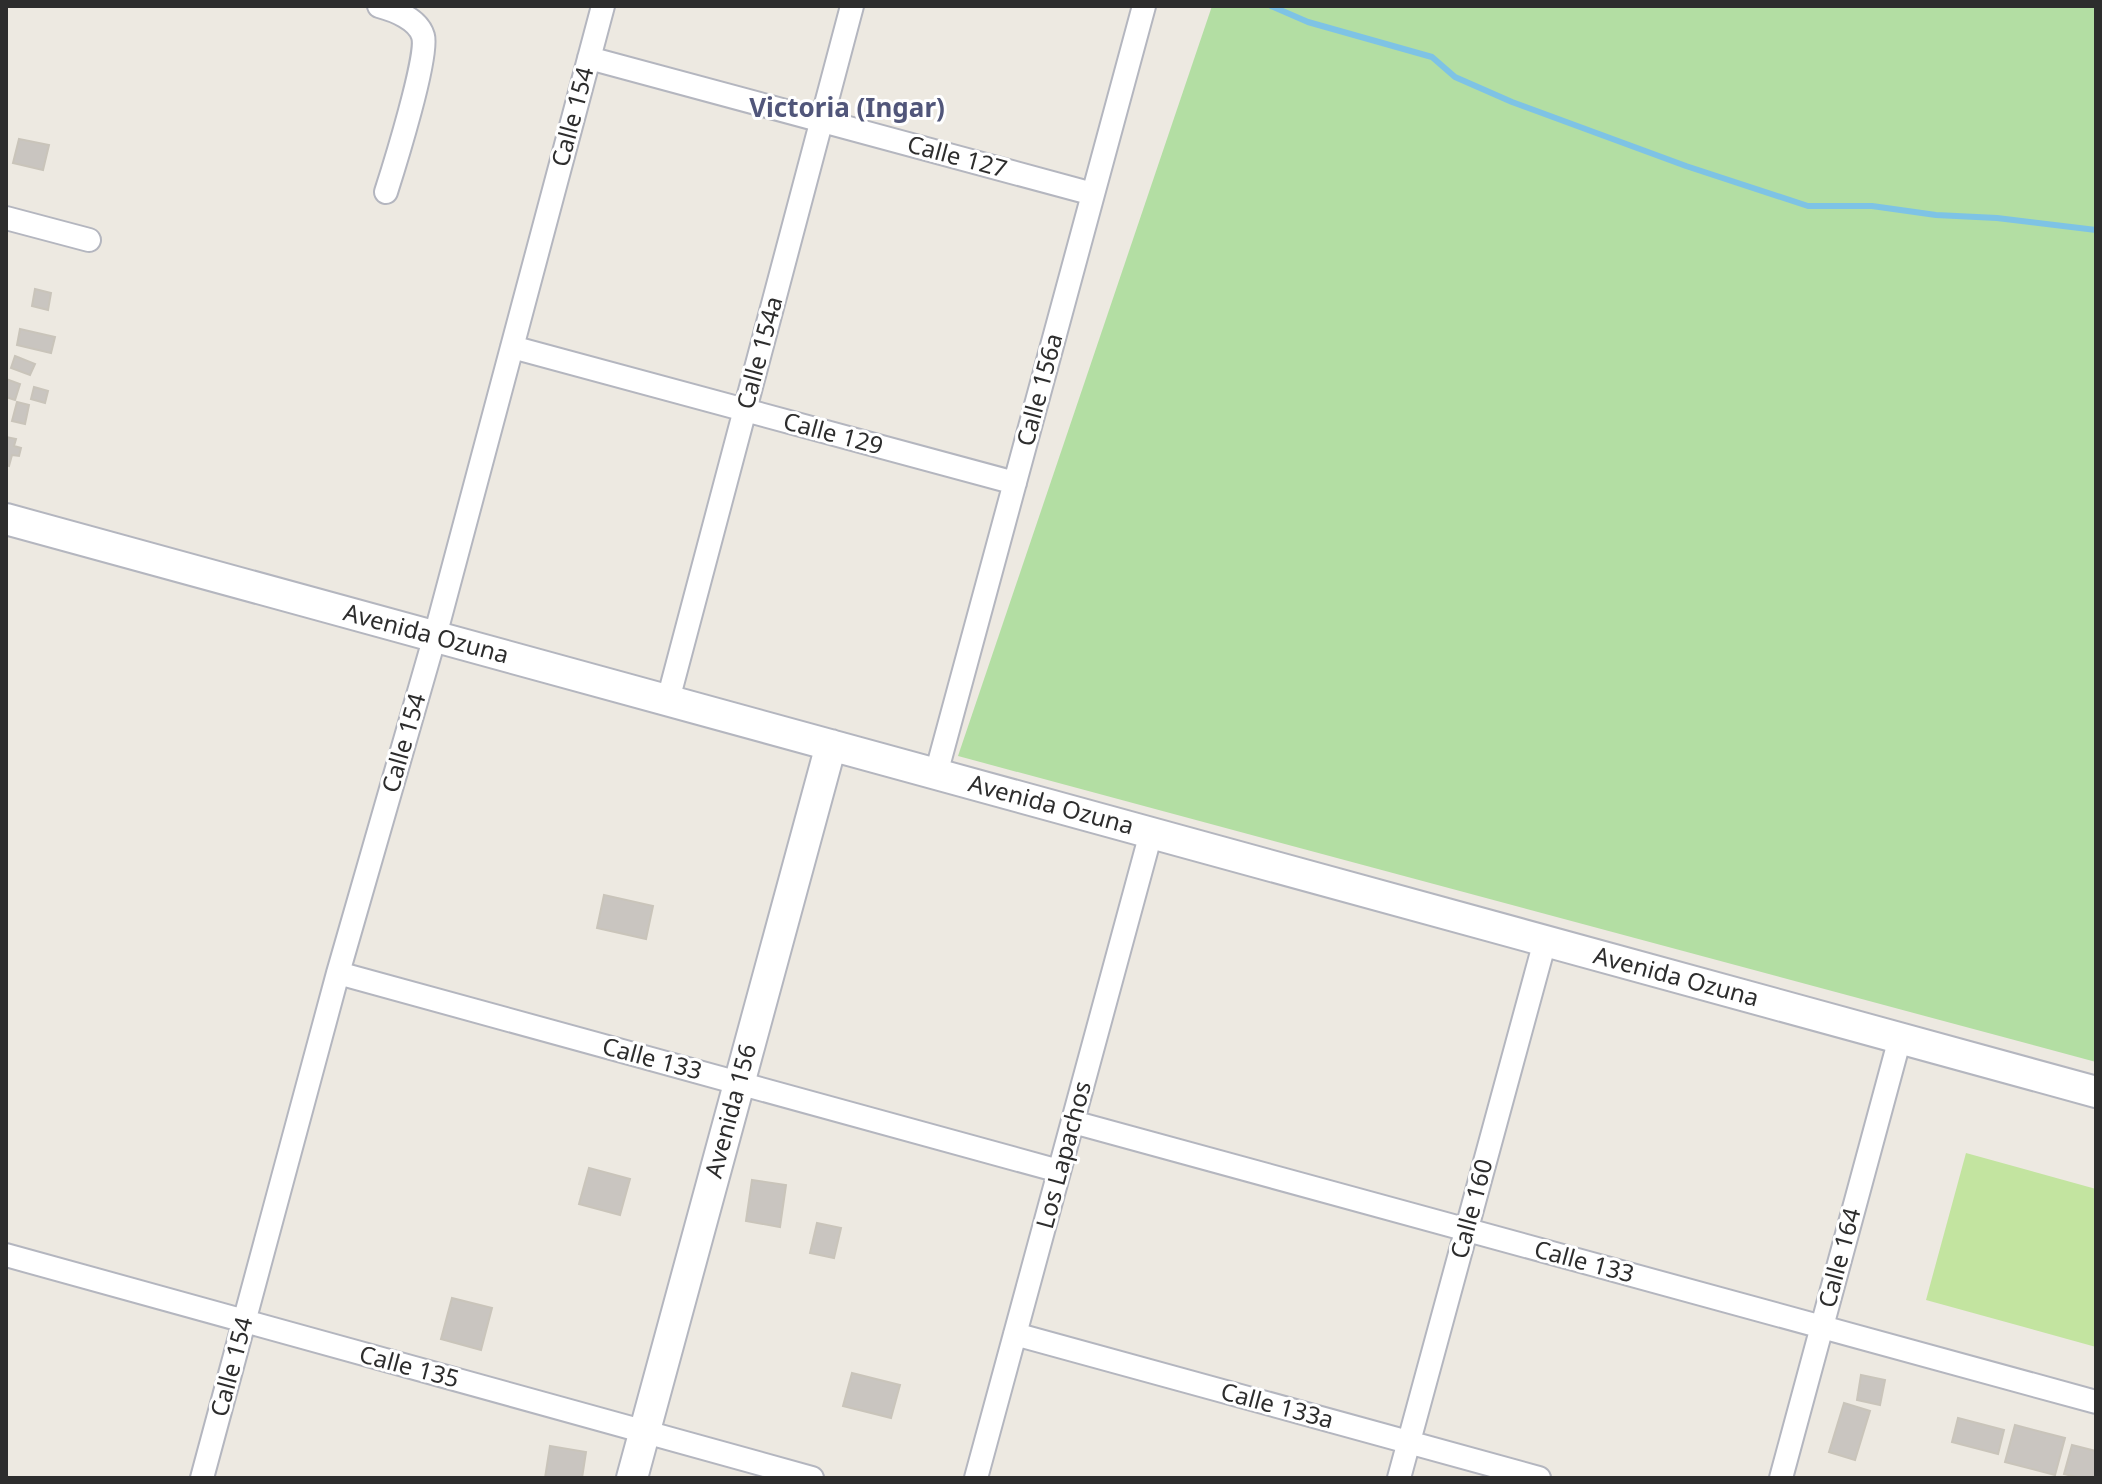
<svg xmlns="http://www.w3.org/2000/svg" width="2102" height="1484" font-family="'Noto Sans',sans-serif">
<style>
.green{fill:#b3dea3}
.pitch{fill:#c3e4a0}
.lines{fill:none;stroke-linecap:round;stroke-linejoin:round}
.stream{stroke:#7ec3e5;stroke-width:6}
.building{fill:#c9c5c0;stroke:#c9c4ba;stroke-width:2}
.street-casing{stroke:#b4b6bf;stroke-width:26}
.secondary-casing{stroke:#b4b6bf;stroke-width:34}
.street{stroke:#fff;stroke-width:22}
.secondary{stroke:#fff;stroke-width:30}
.labels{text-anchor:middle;stroke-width:6;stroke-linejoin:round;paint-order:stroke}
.street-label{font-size:24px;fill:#2d2d2d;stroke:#fff}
.neighbourhood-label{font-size:26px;font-weight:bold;fill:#51567a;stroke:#fff}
</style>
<rect width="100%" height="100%" fill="#ede9e1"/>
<!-- green -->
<path class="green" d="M1212,6H2096V1062L958,756Z"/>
<!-- pitch -->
<path class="pitch" d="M1966,1153L2096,1189V1347L1926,1300Z"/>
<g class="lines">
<!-- stream -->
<path class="stream" d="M1271,6L1308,22L1432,57L1455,77L1512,102L1686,166L1808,206H1872L1936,215L1997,218L2096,230"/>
</g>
<!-- building -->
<path class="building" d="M19,139L49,145L43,170L13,163Z
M35,289L51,293L48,310L32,306Z
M20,329L55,337L51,353L17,345Z
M15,356L35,364L30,375L11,368Z
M6,379L20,384L15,400L6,397Z
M34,387L48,391L45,403L31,399Z
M17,402L29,405L25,424L12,421Z
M6,437L16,439L14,446L21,448L19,456L12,455L9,466L6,465Z
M604,895L653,906L646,939L597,928Z
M589,1168L630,1179L620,1215L579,1204Z
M752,1180L786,1185L780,1227L746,1221Z
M817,1223L841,1228L834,1258L810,1253Z
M452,1298L492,1308L481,1350L441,1339Z
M852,1373L900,1385L891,1418L843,1406Z
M1861,1375L1885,1380L1880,1405L1857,1400Z
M1844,1403L1870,1411L1855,1460L1829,1452Z
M1958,1418L2004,1430L1998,1454L1952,1442Z
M2015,1425L2065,1438L2055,1475L2005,1462Z
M2072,1445L2096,1451V1478H2081L2064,1474Z
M550,1446L586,1452L582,1478H545Z"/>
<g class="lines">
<!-- street casing -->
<g class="street-casing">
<path id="street" d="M379,6C394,10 418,19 423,36C429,55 394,167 386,192
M589,58L1093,194
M6,218L89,240
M512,347L1015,483
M668,700L852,6
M936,774L1144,6
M338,973L1059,1171
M1073,1122L2096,1402
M6,1255L812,1478
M1015,1334L1539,1478
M202,1478L338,973L435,636L603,6
M976,1478L1151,833
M1399,1478L1545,941
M1781,1478L1900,1038"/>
</g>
<!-- secondary casing -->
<g class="secondary-casing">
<path id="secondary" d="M6,519L2096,1092
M632,1478L831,745"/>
</g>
<!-- street -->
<use href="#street" class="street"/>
<!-- secondary -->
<use href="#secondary" class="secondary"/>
</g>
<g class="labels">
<!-- street labels -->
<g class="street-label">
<text transform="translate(573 117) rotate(-75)" y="8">Calle 154</text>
<text transform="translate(957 157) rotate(15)" y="8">Calle 127</text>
<text transform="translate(760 353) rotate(-75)" y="8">Calle 154a</text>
<text transform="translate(1040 390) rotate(-75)" y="8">Calle 156a</text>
<text transform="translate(833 434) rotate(15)" y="8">Calle 129</text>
<text transform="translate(426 634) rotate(15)" y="8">Avenida Ozuna</text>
<text transform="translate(404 743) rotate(-74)" y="8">Calle 154</text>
<text transform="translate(1051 805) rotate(15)" y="8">Avenida Ozuna</text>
<text transform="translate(1676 977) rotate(15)" y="8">Avenida Ozuna</text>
<text transform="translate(652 1059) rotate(15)" y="8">Calle 133</text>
<text transform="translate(731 1111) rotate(-75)" y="8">Avenida 156</text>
<text transform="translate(1064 1155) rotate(-75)" y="8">Los Lapachos</text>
<text transform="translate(1472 1209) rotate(-75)" y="8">Calle 160</text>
<text transform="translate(1840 1258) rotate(-75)" y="8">Calle 164</text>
<text transform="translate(1584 1262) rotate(15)" y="8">Calle 133</text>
<text transform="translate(232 1367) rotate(-75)" y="8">Calle 154</text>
<text transform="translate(409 1367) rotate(15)" y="8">Calle 135</text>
<text transform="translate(1277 1406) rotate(15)" y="8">Calle 133a</text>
</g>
<!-- neighbourhood labels -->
<g class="neighbourhood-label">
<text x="847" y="117">Victoria (Ingar)</text>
</g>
</g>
<!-- border -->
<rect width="2102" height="1484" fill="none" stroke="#2d2d2d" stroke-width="16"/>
</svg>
